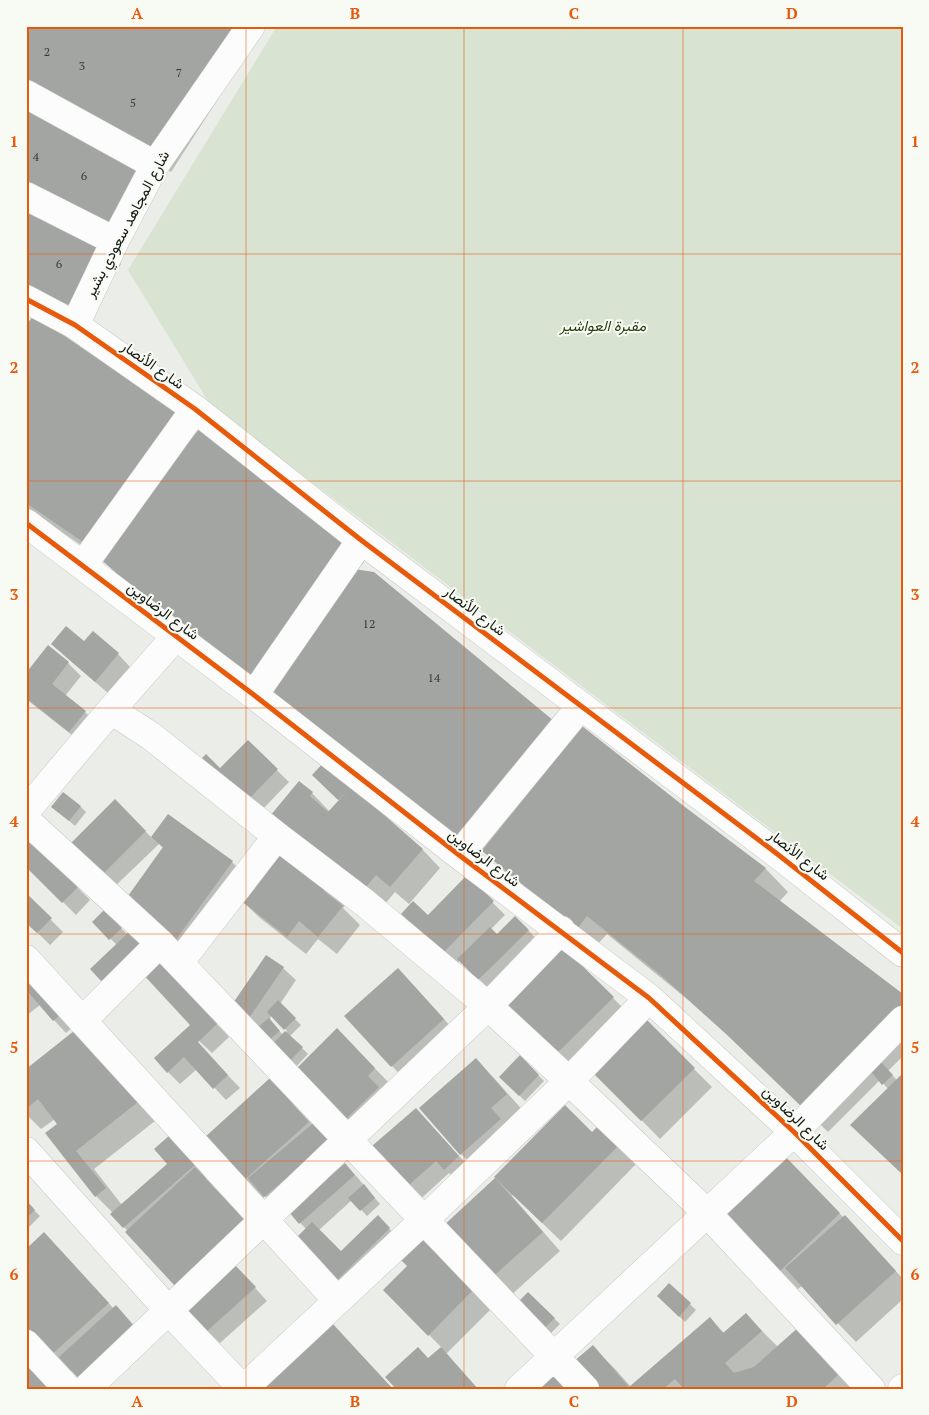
<svg xmlns="http://www.w3.org/2000/svg" width="929" height="1415" font-family="'PT Serif',Vazirmatn,serif">
<style>
.green{fill:#d8e3d1}
.shadow{fill:#0003;fill-rule:evenodd}
.building{fill:#a3a5a2}
.lines{fill:none;stroke-linecap:round;stroke-linejoin:round}
.street-casing{stroke:#c7c9c5;stroke-width:29}
.street{stroke:#fcfcfc;stroke-width:28}
.cycleway-casing{stroke:#f7fbf4;stroke-width:8}
.cycleway{stroke:#e8590c;stroke-width:5}
.grid{fill:none;stroke:#e8590c;stroke-width:1;stroke-opacity:0.55}
.labels{text-anchor:middle;stroke-width:4;stroke-linejoin:round;paint-order:stroke}
.number-label{font-size:12px;fill:#393b38}
.street-label{font-size:15px;fill:#161815;stroke:#f7fbf4}
.park-label{font-size:15px;font-style:italic;fill:#264310;stroke:#f7fbf4}
.neatline{fill:none;stroke:#e8590c;stroke-width:2}
.grid-label{font-size:16px;text-anchor:middle;font-weight:bold;fill:#e8590c}
</style>
<rect width="100%" height="100%" fill="#eaede8"/>
<!-- green -->
<path class="green" d="M277,26H903V929L211,406L128,270Z"/>
<!-- shadow -->
<path class="shadow" d="M26,26H265L171,172L97,127L26,82Z
M64,128L157,182L124,244L47,206Z
M26,205L103,245L121,264L83,328L26,288Z
M26,320L178,415L197,434L345,544L364,562L357,571L553,722L684,808L765,868L788,892L779,902L903,996V1056L888,1071L897,1080L888,1089L880,1080L828,1132L744,1050L687,999L607,934L596,946L502,869L483,850L474,862L124,581L103,560L26,508Z
M48,647L68,663L81,676L65,696L85,712L97,724L82,743L26,699V675Z
M118,654L130,667L108,693L65,656Z
M248,742L289,782L258,814L220,770Z
M325,763L422,849L440,868L409,904L395,892L379,911L272,816L312,793L330,812L340,801L314,775Z
M115,801L152,838L168,816L232,862L250,880L194,958L143,921L164,849L159,844L110,891L68,848Z
M80,806L86,812L75,826L53,807Z
M26,836L90,900L76,915L26,865Z
M284,847L348,901L343,908L360,925L337,954L318,939L306,954L260,918L241,900Z
M467,877L505,915L491,929L497,935L528,930L541,944L491,991L460,960L455,966L415,927L428,917Z
M26,895L63,932L50,945L26,921Z
M104,912L128,935L146,950L108,986L91,969L117,945L93,922Z
M559,944L631,1016L570,1076L499,1004Z
M283,968L296,980L280,1004L301,1025L290,1036L308,1054L293,1070L245,1018ZM272,1015L287,1031L283,1035L269,1020Z
M398,970L416,988L461,1038L410,1085L392,1066Z
M168,971L229,1037L212,1053L197,1039V1043L240,1088L226,1100L197,1069L180,1084L168,1072L191,1025Z
M26,973L76,1024L66,1033L40,1005L26,1016Z
M644,1019L712,1087L660,1139L592,1070Z
M79,1029L155,1121L94,1169L122,1205L168,1164L170,1137L207,1177L206,1179L263,1240L235,1266L267,1301L220,1343L207,1331L194,1303L124,1227L113,1213L96,1196L47,1134L59,1124L55,1119L41,1129L26,1114V1071Z
M355,1048L393,1087L361,1141L294,1073Z
M520,1057L544,1081L525,1101L501,1077Z
M476,1060L494,1078L525,1113L479,1172L461,1154Z
M270,1080L313,1125L328,1135L277,1209L265,1196L262,1199L243,1180Z
M416,1109L471,1169L458,1182L449,1173L415,1204L367,1152Z
M601,1125L638,1162L561,1241L513,1195L512,1196L560,1251L509,1297L443,1227L497,1178L592,1134Z
M345,1165L357,1177L380,1204L367,1216L352,1200L319,1230L341,1253L378,1217L401,1241L343,1298L306,1229L290,1212Z
M796,1168L844,1218L863,1235L903,1279V1299L856,1342L802,1286L798,1289L718,1207Z
M26,1202L40,1216L28,1228L26,1226Z
M44,1234L114,1309L73,1370L69,1373L26,1328Z
M417,1236L491,1309L446,1354L478,1389H397L442,1348L385,1290L409,1266Z
M669,1284L696,1310L685,1322L659,1296Z
M528,1293L560,1324L546,1338Z
M746,1315L778,1347L801,1327L857,1389H598L593,1347L616,1370L631,1387L710,1319L724,1333Z
M332,1324L393,1389H262Z"/>
<!-- building -->
<path class="building" d="M26,26H235L152,154L26,78Z
M26,107L140,163L106,227L26,187Z
M26,204L104,244L65,310L26,284Z
M34,315L179,414L86,544L26,503V325Z
M200,428L346,543L248,680L172,620L99,558Z
M354,569L374,572L554,721L455,845L267,695Z
M66,626L84,641L93,631L119,653L95,682L51,644Z
M48,645L69,662L52,684L86,711L69,732L26,698V673Z
M582,726L685,807L766,868L754,881L903,994V1009L804,1109L724,1032L663,977L587,916L577,929L482,851Z
M248,740L278,769L245,803L200,760L206,754L220,768Z
M325,761L351,786L423,849L390,887L376,875L360,894L270,816L299,781L313,792L310,796L328,812L348,790L338,800L312,775Z
M63,792L81,806L69,821L51,807Z
M115,799L146,831L97,880L66,848Z
M168,814L233,861L175,941L123,903L163,847L151,837Z
M26,834L78,887L62,903L26,867Z
M283,845L331,882L324,891L343,906L318,937L299,921L287,937L240,900Z
M467,875L494,901L442,954L401,914L413,901L428,915Z
M26,893L52,918L37,933L26,923Z
M104,910L122,928L109,940L92,922Z
M515,916L529,930L478,980L457,959L490,927L497,934Z
M130,931L141,943L101,981L90,969Z
M559,943L614,997L551,1059L497,1004Z
M266,955L284,967L249,1018L231,1006Z
M156,957L217,1024L198,1042L228,1075L213,1089L184,1057L167,1073L154,1058L190,1025L140,971Z
M398,968L444,1019L391,1067L344,1016Z
M26,972L65,1011L53,1021L28,992L26,994Z
M278,1000L296,1018L284,1030L267,1012Z
M644,1017L695,1068L641,1121L590,1070Z
M269,1018L280,1031L265,1043L254,1030Z
M79,1027L138,1102L76,1151L106,1188L95,1197L45,1133L57,1124L38,1099L26,1109V1069Z
M337,1028L375,1068L368,1076L379,1087L342,1123L292,1073Z
M285,1031L303,1047L286,1065L268,1049Z
M520,1055L539,1075L519,1096L499,1077Z
M476,1058L507,1094L491,1108L501,1119L460,1155L419,1108Z
M879,1060L893,1075L882,1085L869,1069Z
M903,1073V1175L850,1125Z
M270,1078L309,1122L243,1181L204,1138Z
M565,1105L592,1132L601,1123L621,1143L542,1223L494,1177Z
M416,1108L459,1156L444,1170L436,1161L401,1192L365,1152Z
M316,1121L332,1140L264,1197L248,1178Z
M170,1135L196,1164L123,1228L110,1214L167,1164L154,1149Z
M777,1148L840,1213L779,1272L717,1207Z
M345,1163L355,1175L299,1224L289,1212Z
M195,1167L246,1221L175,1286L125,1232Z
M495,1178L543,1232L489,1280L442,1227Z
M364,1184L375,1198L360,1211L348,1198Z
M26,1200L35,1210L26,1218Z
M378,1215L390,1228L330,1287L289,1245L312,1222L341,1251Z
M845,1215L896,1271L836,1325L785,1268Z
M44,1232L109,1303L50,1356L26,1330V1249Z
M417,1234L473,1290L428,1336L383,1290L407,1266L396,1255Z
M235,1265L256,1287L206,1332L185,1309Z
M669,1283L691,1303L679,1317L657,1296Z
M528,1292L555,1318L539,1333L513,1307Z
M116,1305L136,1328L79,1379L59,1357Z
M746,1313L762,1331L725,1363L734,1373L754,1367L801,1325L841,1372L823,1389H684L675,1379L663,1389H596L573,1362L593,1345L629,1387L710,1317L723,1333Z
M332,1323L391,1387L394,1389H260Z
M418,1347L428,1358L441,1347L478,1389H396L385,1377Z
M26,1361L54,1389H26Z
M551,1373L566,1389H535Z"/>
<g class="lines">
<!-- street casing -->
<g class="street-casing">
<path id="street" d="M26,94L155,165
M26,196L115,241
M26,299L75,325L195,409L361,540L776,853L903,953
M75,325L115,241L155,165L251,26
M26,523L254,695L459,855L649,998L794,1132L903,1241
M83,565L195,409
M254,695L361,540
M111,710L151,736L277,836L365,903L488,1006L569,1081L707,1213L871,1389
M26,811L111,710L176,636
M26,820L160,943L585,1389
M459,855L581,706
M26,959L337,1300
M179,963L277,836
M82,1021L160,943
M26,1151L168,1310L243,1389
M26,1344L68,1389
M86,1389L488,1006L561,930
M243,1389L424,1220L569,1081L649,998
M519,1389L794,1132L903,1020
M902,1389L903,1388"/>
</g>
<!-- street -->
<use href="#street" class="street"/>
<!-- cycleway casing -->
<g class="cycleway-casing">
<path id="cycleway" d="M26,299L75,325L195,409L361,540L776,853L903,953
M26,523L254,695L459,855L649,998L794,1132L903,1241"/>
</g>
<!-- cycleway -->
<use href="#cycleway" class="cycleway"/>
</g>
<!-- grid -->
<path class="grid" d="M246,26V1389M464,26V1389M683,26V1389M26,254H903M26,481H903M26,708H903M26,934H903M26,1161H903"/>
<g class="labels">
<!-- number labels -->
<g class="number-label">
<text x="47" y="56">2</text>
<text x="82" y="70">3</text>
<text x="179" y="77">7</text>
<text x="133" y="107">5</text>
<text x="36" y="161">4</text>
<text x="84" y="180">6</text>
<text x="59" y="268">6</text>
<text x="369" y="628">12</text>
<text x="434" y="682">14</text>
</g>
<!-- street labels -->
<g class="street-label">
<text transform="translate(127 224) rotate(-62)" y="5">شارع المجاهد سعودي بشير</text>
<text transform="translate(153 365) rotate(35)" y="5">شارع الأنصار</text>
<text transform="translate(163 611) rotate(37)" y="5">شارع الرضاوين</text>
<text transform="translate(475 611) rotate(37)" y="5">شارع الأنصار</text>
<text transform="translate(799 855) rotate(38)" y="5">شارع الأنصار</text>
<text transform="translate(484 858) rotate(37)" y="5">شارع الرضاوين</text>
<text transform="translate(796 1118) rotate(44)" y="5">شارع الرضاوين</text>
</g>
<!-- park labels -->
<g class="park-label">
<text x="603" y="331">مقبرة العواشير</text>
</g>
</g>
<!-- border -->
<rect width="929" height="1415" fill="none" stroke="#f7fbf4" stroke-width="55"/>
<rect x="28" y="28" width="874" height="1360" class="neatline"/>
<g class="grid-label">
<text x="137" y="19">A</text>
<text x="355" y="19">B</text>
<text x="574" y="19">C</text>
<text x="792" y="19">D</text>
<text x="14" y="147">1</text>
<text x="915" y="147">1</text>
<text x="14" y="373">2</text>
<text x="915" y="373">2</text>
<text x="14" y="600">3</text>
<text x="915" y="600">3</text>
<text x="14" y="827">4</text>
<text x="915" y="827">4</text>
<text x="14" y="1053">5</text>
<text x="915" y="1053">5</text>
<text x="14" y="1280">6</text>
<text x="915" y="1280">6</text>
<text x="137" y="1407">A</text>
<text x="355" y="1407">B</text>
<text x="574" y="1407">C</text>
<text x="792" y="1407">D</text>
</g>
</svg>
